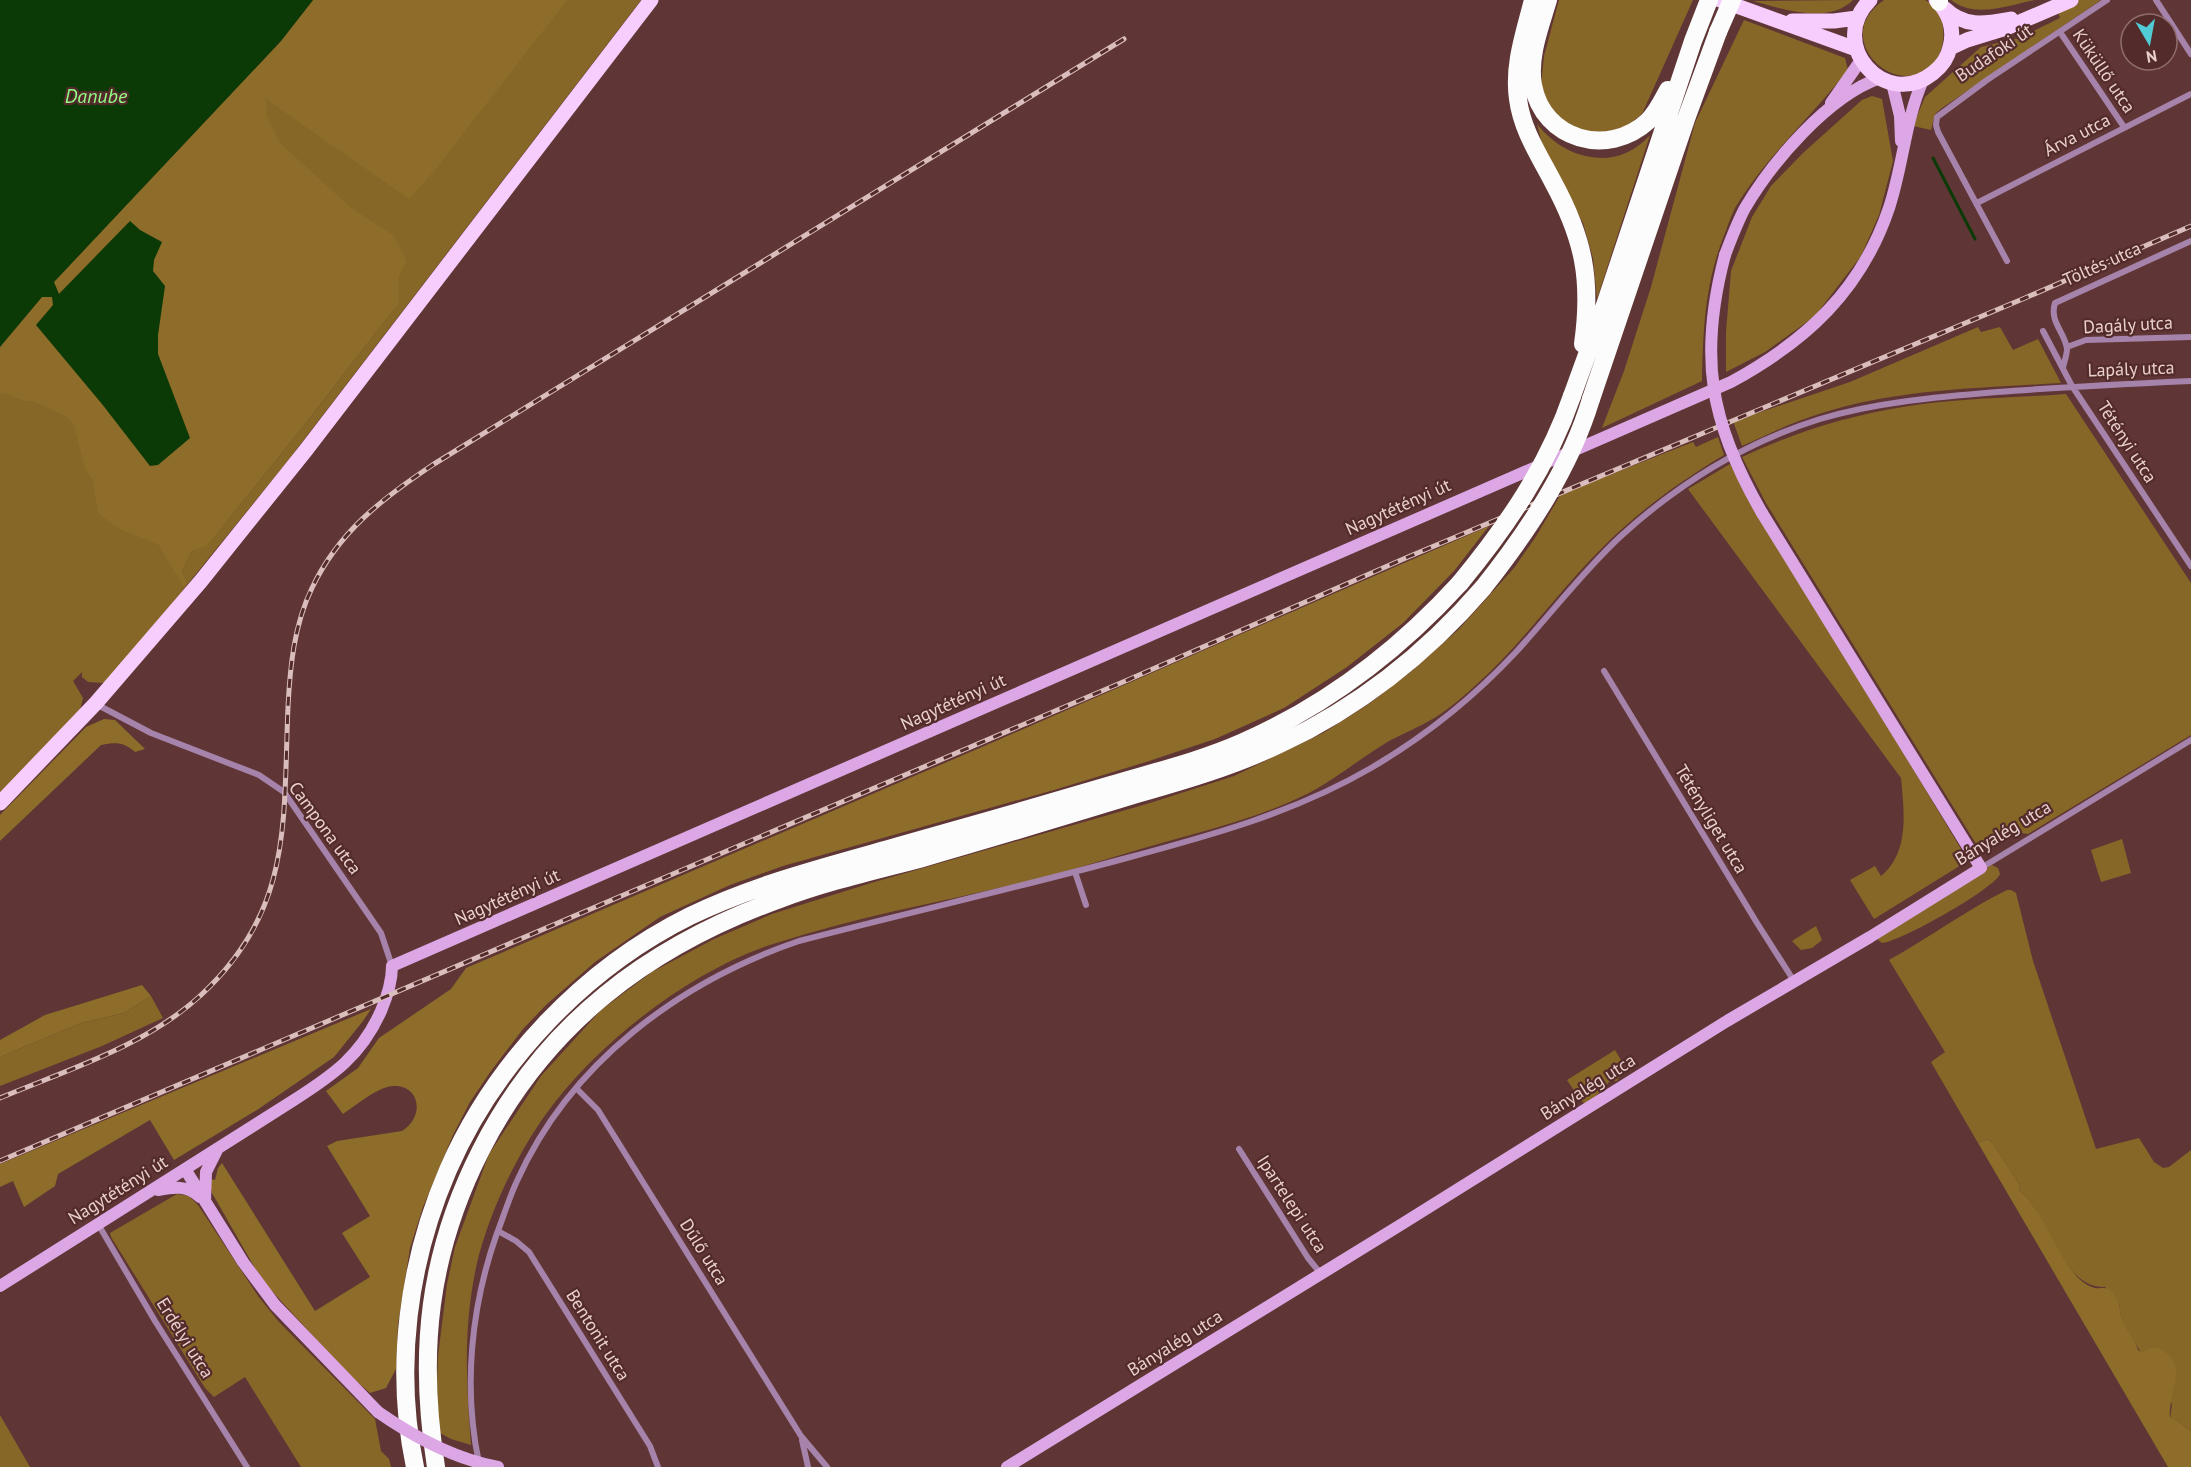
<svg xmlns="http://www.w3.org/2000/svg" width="2191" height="1467" font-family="'PT Sans',sans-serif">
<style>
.green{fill:#876728;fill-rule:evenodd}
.forest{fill:#8e6c2a}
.water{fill:#0b3a07}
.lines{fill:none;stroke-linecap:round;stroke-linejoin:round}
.stream{stroke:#0b3a07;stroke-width:3}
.street{stroke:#a683ab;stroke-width:6}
.secondary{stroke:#dda6e5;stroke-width:12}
.primary{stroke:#f7cdfe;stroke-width:15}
.highway{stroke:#fcfcfc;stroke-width:18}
.rail-casing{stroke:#dabebd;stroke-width:5}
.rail{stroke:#532b2a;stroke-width:3;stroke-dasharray:9;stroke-linecap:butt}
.secondary-bridge{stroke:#dda6e5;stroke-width:12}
.highway-bridge{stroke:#fcfcfc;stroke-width:18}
.labels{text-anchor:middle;stroke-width:4.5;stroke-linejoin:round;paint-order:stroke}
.street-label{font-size:18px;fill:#ead0cf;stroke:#532b2a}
.water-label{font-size:20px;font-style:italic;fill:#91fd86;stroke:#532b2a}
</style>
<rect width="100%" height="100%" fill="#5f3635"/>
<!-- green -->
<path class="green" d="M313,0H641L286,463L148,633L104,683L88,682L82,677V672L73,681L83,698L80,710L0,796V347L54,282L281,41ZM398,304L299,432L206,547ZM160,545L193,550L182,571L183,587Z
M1559,0H1693L1642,114L1621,131L1603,136L1563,123L1548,106L1541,85L1544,56Z
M1853,0C1828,25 1783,9 1753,1Z
M1884,0C1893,0 1917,0 1925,0C1946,9 1947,40 1938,57C1905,110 1825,40 1884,0Z
M1951,0H2035C2008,5 1975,19 1951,0Z
M2054,0H2101L1942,108L1935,114L1931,130L1913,126L1925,97L1981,47L2019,38L2060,18Z
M1744,20L1845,58L1848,70C1811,117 1766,157 1735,208C1731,216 1728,225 1725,233C1705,282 1703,329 1702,381L1602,428L1624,371L1651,287L1695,123Z
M1872,96L1882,99L1893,161L1879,215L1861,256L1815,316L1765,352L1726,372V332L1731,271L1752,217L1771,186L1803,153L1862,100Z
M1537,124C1565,160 1617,173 1650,135L1597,299L1593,258L1583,223L1543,147Z
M1978,327L1981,332L2000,327L2013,350L2038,339L2061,383C1981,388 1895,389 1819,414C1792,422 1767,435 1742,446L1733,421L1742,415L1746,417L1850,382Z
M2066,394L2191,583V735L2028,834L2016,832L1984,851L1978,847L1766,503L1742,457C1793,433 1847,416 1903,407C1956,398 2012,398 2066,394Z
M1718,437L1724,455C1679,482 1637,512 1600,550C1557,593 1522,644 1477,684C1464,696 1450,708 1436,717C1421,726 1404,733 1389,741C1362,757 1337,778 1309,793C1257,819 1199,832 1144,848C1116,856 1088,865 1060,873C965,898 867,913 773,944C690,971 597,1043 546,1114C516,1156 489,1213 477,1263C463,1326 466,1382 471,1445L451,1439L440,1433L436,1409L438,1356L447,1284L455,1247L489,1154L541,1076L601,1010L652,972L714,939L772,914L871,883L1150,803L1234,776L1323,733L1369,704L1413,670L1459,629L1514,568L1535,538L1561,494L1693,442L1696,447Z
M1730,464L1967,859L1966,862L1874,919L1850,880L1875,866L1881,876C1910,853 1904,810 1901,778L1688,489Z
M2122,839L2131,873L2101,882L2091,850Z
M1992,865L1998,868L2000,874C1994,889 1900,942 1882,943L1878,940L1879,931Z
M2007,890H2011L2016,893L2033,961L2096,1149L2139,1138L2154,1162L2163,1168L2169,1167L2191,1150V1431L2178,1421L2170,1419L2172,1404L2122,1321L2119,1304L2105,1287C2061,1289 2050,1215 2020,1191L2019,1184L1993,1143L1988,1139L1978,1143L1931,1062L1945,1052L1889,960C1929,938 1966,910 2007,890Z
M1816,926L1822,940L1812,948L1801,950L1792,941Z
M151,996L163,1018L102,1046L0,1086V1057L81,1023L124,1013Z
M1615,1050L1625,1067L1617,1081H1610L1594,1098L1585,1104L1579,1098L1567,1080Z
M177,1194L189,1196L198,1205L258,1296L279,1322L375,1419L381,1451L389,1459L391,1467H301L245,1377L214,1397L205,1388L111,1237L110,1233Z
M0,1415L30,1467H0Z"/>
<!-- forest -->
<path class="forest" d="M313,0H567L434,171L409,199L266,99L267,116L279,142L350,207L393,235L407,261L399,276L398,304L299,432L206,547L193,550L182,571L186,583L183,587L159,545L117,528L98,513L93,480L85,469L74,425L67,417L33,401H25L5,393L0,394V347L42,297H52L53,305L36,325L102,404L150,466L190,438L158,354V335L165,286L153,271L154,260L161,242L140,230L130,221L58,294L54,282L281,41Z
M1489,526L1454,571L1403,623L1347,667L1284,708L1215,739L1146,762L1054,790L783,866L730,885L660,917L595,962L546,1005L523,1029L491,1071L470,1102L453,1135L423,1207L410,1248L398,1324L396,1369L386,1388L370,1393L350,1376L269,1288L256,1270L212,1193L209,1179L215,1180L218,1168L222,1163L315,1311L370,1277L342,1233L370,1216L327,1146L337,1141L402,1131C426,1116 419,1084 393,1086C379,1086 355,1106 343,1114L326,1091L358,1068L379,1038L451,989L466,968L989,744Z
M104,719L115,720L145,749L135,752C124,742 116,742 101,745L0,841V815L86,727Z
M142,985L151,996L124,1013L81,1023L0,1057V1040L45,1015Z
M371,1009L363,1021L334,1057L257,1110L174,1160L150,1120L58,1174L55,1186L24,1207L13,1181L0,1187V1164Z
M1988,1139L1993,1143L2019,1184L2020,1191C2042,1209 2055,1250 2073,1272C2078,1279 2087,1286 2095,1288C2102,1289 2107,1286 2112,1292C2121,1300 2119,1312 2123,1322C2128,1332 2135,1339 2138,1350L2143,1353C2148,1348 2154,1346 2160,1349C2191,1365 2167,1394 2170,1418L2178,1421L2191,1431V1467H2168L1978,1143Z"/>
<!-- water -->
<path class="water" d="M0,0H313L281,41L54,282L59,294L130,221L140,230L162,242L154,260L153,271L165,286L158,335V354L190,438L158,465L150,466L102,404L36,325L53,305L52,297H42L0,347Z"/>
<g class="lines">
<!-- stream -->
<path class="stream" d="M1933,158L1975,239"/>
<!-- street -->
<path class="street" d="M2156,0L2191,54
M2060,32L2124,127
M1977,203L2191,94
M2007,261L1938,132L1936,125L1937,117L1987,80L2107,0
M2043,331L2072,386L2191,566
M2067,347L2086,340L2191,337
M2063,368C2064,362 2067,355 2067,349C2065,332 2049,322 2055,303L2191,241
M1604,671L1757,923L1794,981
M96,704L151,733L259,775L284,792L381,933L392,966
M1981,868L2191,740
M1075,872L1086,905
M576,1088L598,1110L801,1436L827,1467
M1239,1149L1308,1258L1321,1274
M98,1224L155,1321L247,1467
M498,1231L516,1241L529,1252L650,1446L658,1467
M802,1440L808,1467
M479,1463C463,1388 471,1308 496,1236C503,1218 509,1198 517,1181C570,1063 679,982 799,941C907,913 1016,888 1123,859C1209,836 1294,813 1371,768C1424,737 1474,697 1516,652C1551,614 1583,571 1621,536C1678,484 1746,442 1820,419C1878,402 1937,397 1997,392C2062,387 2126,384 2191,381"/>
<!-- secondary -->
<path class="secondary" d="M1892,83L1900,116L1901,141
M1831,103L1861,60
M1725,255C1731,239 1737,223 1745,208C1772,162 1828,96 1880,78
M185,1169L243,1262L275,1305L378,1412
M158,1190C174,1187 187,1185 200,1197
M205,1201L206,1172L217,1150
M0,1286L294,1100C333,1075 361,1056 381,1011C387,997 392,983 392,966L1731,382C1806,341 1861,291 1889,208C1903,166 1905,121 1923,80
M1007,1467L1402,1224L1727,1021L1870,937L1981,868L1762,513"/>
<!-- primary -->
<path class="primary" d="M1720,0L1856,49
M1870,0C1826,44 1885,111 1933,73C1942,66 1948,57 1950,47C1955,30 1949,12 1936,0
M1944,8C1965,28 1984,24 2011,19
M1792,21H1834L1857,18
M1950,48L1967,40L2006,28L2071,0
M0,803L96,703L201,581L306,450L651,0"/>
<!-- highway -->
<path class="highway" d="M1533,0C1525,32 1513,65 1518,99C1522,130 1539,155 1553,182C1584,239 1592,280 1583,344
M1548,0C1540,27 1528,57 1533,85C1543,140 1608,158 1648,121C1657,112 1662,101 1668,90
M1939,0V2
M1572,396L1605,305L1693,41L1709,0
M1591,399L1686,119L1718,32
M415,1467C394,1368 408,1262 448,1170C495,1062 585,968 690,916C756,884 828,866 899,846C970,826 1040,806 1111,785C1154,772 1200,761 1241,743C1326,706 1398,651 1460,583
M436,1467C418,1353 428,1254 481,1150C545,1024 649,946 780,899C825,882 873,871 919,859C992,838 1065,816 1137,794C1186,780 1234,766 1280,744C1359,707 1426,654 1483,588"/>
<!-- rail casing -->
<g class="rail-casing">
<path id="rail" d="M0,1098C67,1070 146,1046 201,995C293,910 283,822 288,707C290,667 294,625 312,588C339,531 383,498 434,464L1124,39
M0,1161L1130,679L1408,557L2025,298L2191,226"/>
</g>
<!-- rail -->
<use href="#rail" class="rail"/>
<!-- secondary-bridge -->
<path class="secondary-bridge" d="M1725,255C1698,357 1710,423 1762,513
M378,1412C414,1437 454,1459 498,1467"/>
<!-- highway-bridge -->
<path class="highway-bridge" d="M1718,32L1732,0
M1460,583C1507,526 1548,466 1572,396
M1483,588C1528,531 1570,469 1591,399"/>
</g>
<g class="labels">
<!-- street labels -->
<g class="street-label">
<text transform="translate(1994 53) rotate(-34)" y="6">Budafoki út</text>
<text transform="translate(2104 71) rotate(56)" y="6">Küküllő utca</text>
<text transform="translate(2077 135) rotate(-27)" y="6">Árva utca</text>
<text transform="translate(2102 264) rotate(-24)" y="6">Töltés utca</text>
<text transform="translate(2128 325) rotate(-3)" y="6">Dagály utca</text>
<text transform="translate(2131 369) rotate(-2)" y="6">Lapály utca</text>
<text transform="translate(2127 442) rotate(57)" y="6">Tétényi utca</text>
<text transform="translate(1398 507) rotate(-24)" y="6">Nagytétényi út</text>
<text transform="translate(953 702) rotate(-24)" y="6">Nagytétényi út</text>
<text transform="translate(1711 819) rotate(59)" y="6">Tétényliget utca</text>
<text transform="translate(325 828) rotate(54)" y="6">Campona utca</text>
<text transform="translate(2003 833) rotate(-31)" y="6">Bányalég utca</text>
<text transform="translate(507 897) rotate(-24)" y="6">Nagytétényi út</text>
<text transform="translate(1588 1087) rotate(-32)" y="6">Bányalég utca</text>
<text transform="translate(118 1190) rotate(-32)" y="6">Nagytétényi út</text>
<text transform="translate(1292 1204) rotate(57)" y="6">Ipartelepi utca</text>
<text transform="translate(704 1252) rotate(58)" y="6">Dűlő utca</text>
<text transform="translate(598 1335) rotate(58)" y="6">Bentonit utca</text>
<text transform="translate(185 1338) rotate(58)" y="6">Erdélyi utca</text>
<text transform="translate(1175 1343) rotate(-32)" y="6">Bányalég utca</text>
</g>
<!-- water labels -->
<g class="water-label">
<text x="96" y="103">Danube</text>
</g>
</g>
<!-- north arrow -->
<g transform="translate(2149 42) rotate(170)"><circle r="28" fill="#532b2a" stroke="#8f6d6c" stroke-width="1.5"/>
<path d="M0-4.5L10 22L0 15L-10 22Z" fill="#51ccd5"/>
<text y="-9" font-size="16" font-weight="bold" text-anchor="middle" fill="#ead0cf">N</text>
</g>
</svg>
